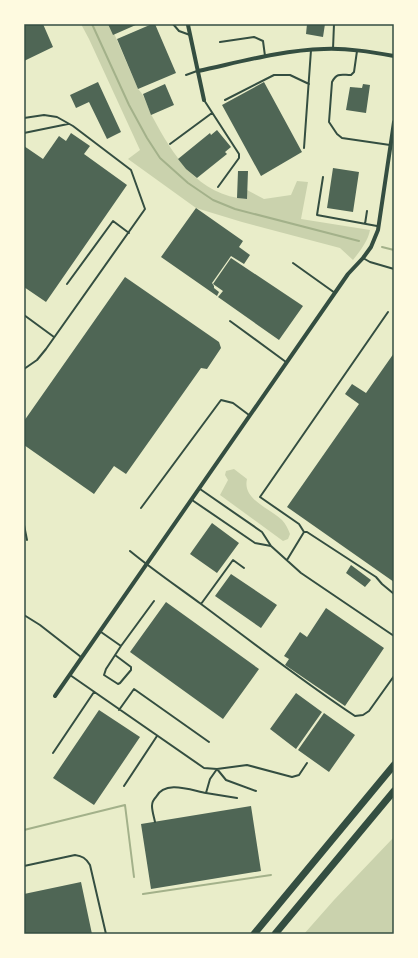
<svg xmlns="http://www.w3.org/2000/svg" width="418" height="958" font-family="Karla,sans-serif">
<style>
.green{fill:#cad2ad}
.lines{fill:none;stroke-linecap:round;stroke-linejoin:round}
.stream{stroke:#a3b18a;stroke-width:2}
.building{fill:#4f6655}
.service{stroke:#344e41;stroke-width:2}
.minor{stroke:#344e41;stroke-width:4}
.motorway{stroke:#344e41;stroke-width:7}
.neatline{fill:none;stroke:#344e41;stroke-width:1.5}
</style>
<rect width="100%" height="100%" fill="#e9edc9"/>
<!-- green -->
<path class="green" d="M81,24H110L138,89C146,97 147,107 152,116C173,155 198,196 247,199V190L264,199L291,195L297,181L308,182L301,219L370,230C368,241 360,251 353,260L340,248L242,222L196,208L128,159L140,150L89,39Z
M234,469L247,479C242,500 270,508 282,520C286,524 288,529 290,534L288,539L283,541L220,495L228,480L225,475L226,471Z
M394,837V934H304L334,900Z"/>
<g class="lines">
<!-- stream -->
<path class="stream" d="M92,24L129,105L147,138L160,158L188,183L213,200L235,209L359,241
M382,247L394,250
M24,830L125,805L134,877
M143,894L271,875"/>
</g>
<!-- building -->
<path class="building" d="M24,24H43L53,47L24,61Z
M108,24H138L113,35Z
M152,24H155L176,73L138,89L117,39Z
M307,24H325L323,37L306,34Z
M98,82L121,132L107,139L89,102L76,108L70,95Z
M264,82L302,152L261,176L222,105Z
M165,84L174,105L151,115L143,94Z
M363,84L370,85L366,113L346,110L350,87L362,88Z
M217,130L231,147L225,152L227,154L197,178L186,169L178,159L210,133L211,135Z
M71,133L90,146L84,154L127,185L46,302L24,287V146L43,159L59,136L66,141Z
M333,168L359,172L353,212L327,208Z
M238,171H248L247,199L237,198Z
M196,208L243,241L239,247L250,255L244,264L231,256L212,283L214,286V288L219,292L217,296L161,257Z
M231,258L303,306L279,340L218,297L223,291L213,284Z
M125,277L219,342L221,348L207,369L201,368L126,474L114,466L94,494L24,445V421Z
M394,353V582L287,507L359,404L345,394L352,384L366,393Z
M212,523L239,543L217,573L190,554Z
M351,565L371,580L365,587L346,573Z
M231,574L277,605L261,628L215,596Z
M166,602L259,669L223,719L130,652Z
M326,608L384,648L345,706L285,665L289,659L284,656L300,632L307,637Z
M296,693L322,712L296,749L270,729Z
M99,710L140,737L94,805L53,778Z
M324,713L355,735L329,772L298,750Z
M251,806L261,871L151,889L141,824Z
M81,882L92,934H24V894Z"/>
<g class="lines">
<!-- service -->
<path class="service" d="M173,24L179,31L190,35
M220,42L254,37L263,41L265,56
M333,49L334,24
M357,51L354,72L351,75C342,75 337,72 332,82L329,122L337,134L342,138L390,145
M186,75L197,71
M204,100L239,154V158L218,187
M225,100L274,75H290L309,84
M24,118L44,115L57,117L73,126L131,170L145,209L46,349L37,360L24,369
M24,133L68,124
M170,144L212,113
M304,148L311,50
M323,177L317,215L377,226
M365,224L367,211
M363,258L370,262L394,269
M293,263L335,293
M67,284L113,221L129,233
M24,315L54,337
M230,321L286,362
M192,500L255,543L271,546L262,532L200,489
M141,508L221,400L233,403L249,415
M24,525L27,540
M304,532L299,524L260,497L388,312
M271,546L301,573L394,636
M130,551C153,570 178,587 201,604C252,642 302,681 355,716L363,715L369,711L394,676
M287,560L304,532H307L376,577L382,584L394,594
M201,604L233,560L244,568
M24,615L40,625L81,657
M101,632L121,646L154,601
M115,655L131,667V670L120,683L118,684L104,675L106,669L121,646
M70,675L204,768L217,769L247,765L292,777L299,775L307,763
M119,710L134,689L209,742
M53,753L94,692
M124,786L157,736
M206,793L237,798
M155,822C154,817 152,811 152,806C152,803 154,799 156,797C165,780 190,790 206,793L210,779L217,769L226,780L256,791
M24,866L75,855C82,856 86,858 90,865L106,934"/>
<!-- minor -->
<path class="minor" d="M188,25L204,100
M198,71C240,62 282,50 324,49C348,48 371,52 394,56
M55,696L348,274L363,258L371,247L378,230L394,122"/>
<!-- motorway -->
<path class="motorway" d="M254,934L394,765
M275,934L394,791"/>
</g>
<!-- border -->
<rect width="418" height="958" fill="none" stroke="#fefae0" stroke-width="50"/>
<rect x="25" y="25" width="368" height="908" class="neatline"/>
</svg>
